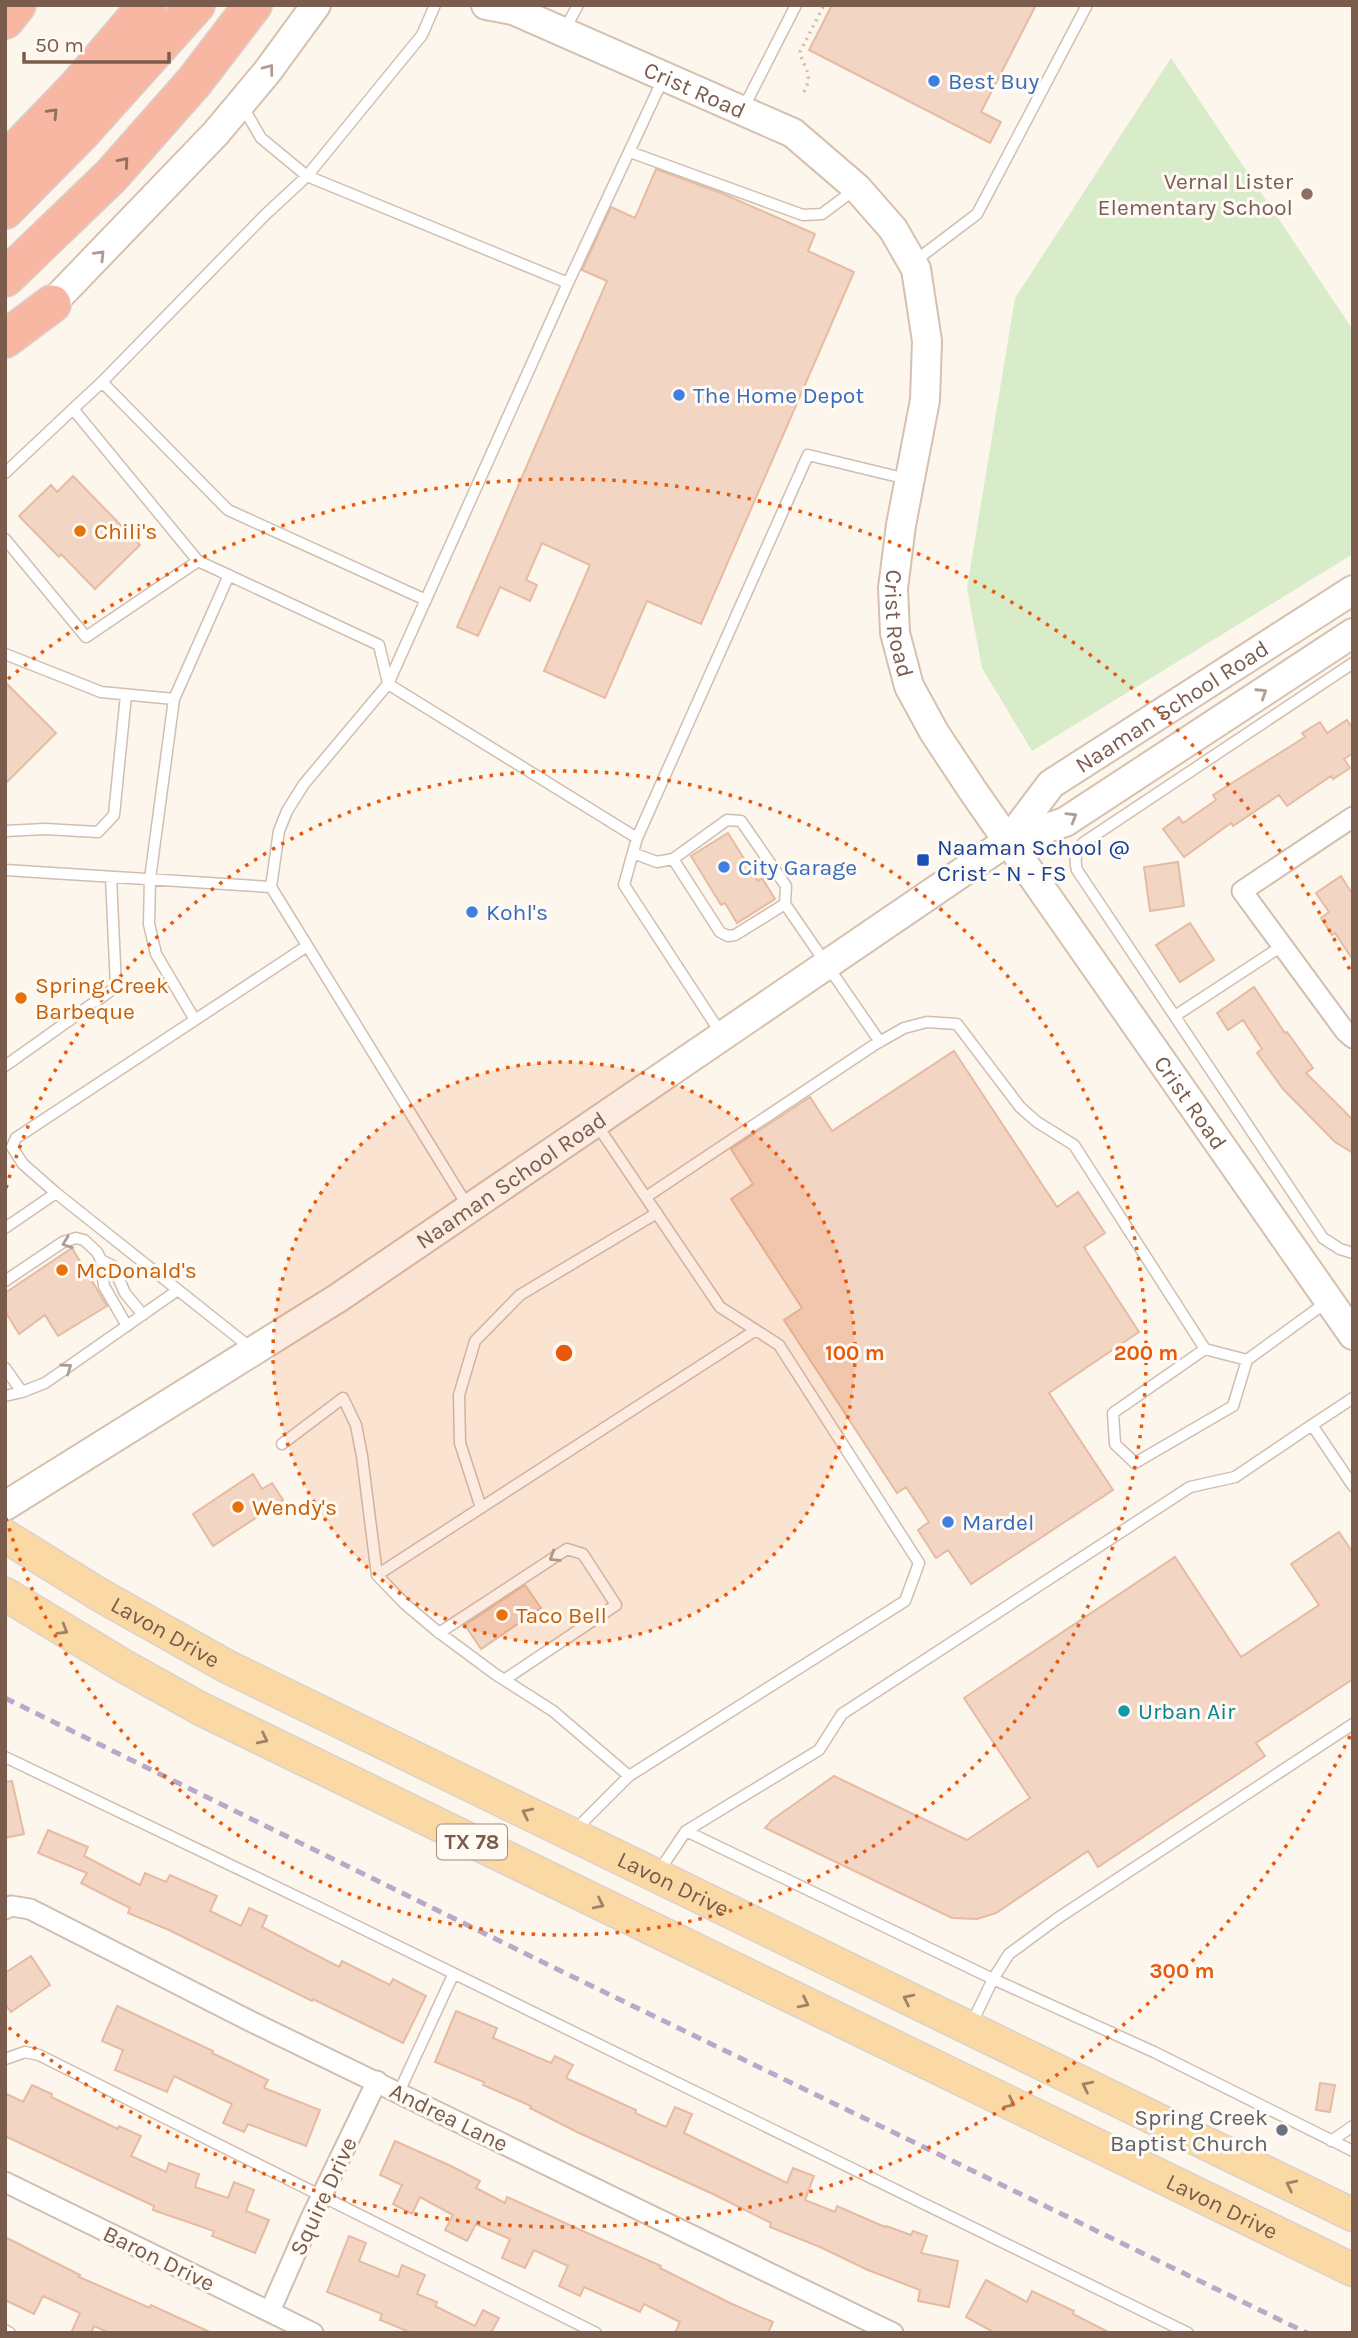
<svg xmlns="http://www.w3.org/2000/svg" width="1358" height="2338" font-family="Karla,sans-serif">
<style>
.green{fill:#d8ecc9}
.building{fill:#f3d5c3;stroke:#e6bba3;stroke-width:2}
.lines{fill:none;stroke-linecap:round;stroke-linejoin:round}
.lane-casing{stroke:#d1beb0;stroke-width:13}
.street-casing{stroke:#d1beb0;stroke-width:23}
.secondary-casing{stroke:#d6c0b0;stroke-width:32}
.primary-casing{stroke:#dad1cd;stroke-width:35}
.highway-casing{stroke:#dad1cd;stroke-width:40}
.path{stroke:#d9b8a5;stroke-width:3.5;stroke-dasharray:2 5;stroke-linecap:butt}
.lane{stroke:#fff;stroke-width:10}
.street{stroke:#fff;stroke-width:19}
.secondary{stroke:#fff;stroke-width:28}
.primary{stroke:#fbd9a5;stroke-width:32}
.highway{stroke:#f7b7a3;stroke-width:37}
.rail{stroke:#b9a8c9;stroke-width:5;stroke-dasharray:10 7;stroke-linecap:butt}
.oneway{stroke:#af9d94}
.oneway2{stroke:#936e5e}
.oneway3{stroke:#a18267}
.ring{fill:none;stroke:#e8590c;stroke-width:3.5;stroke-dasharray:3.5 7}
.shop-dot{fill:#3f7fe0;stroke:#fffaf3;stroke-width:2.5}
.education-dot{fill:#8d6e63;stroke:#fffaf3;stroke-width:2.5}
.food-dot{fill:#e8710a;stroke:#fffaf3;stroke-width:2.5}
.transit-dot{fill:#1a4fb4;stroke:#fffaf3;stroke-width:2.5}
.culture-dot{fill:#0f9aa8;stroke:#fffaf3;stroke-width:2.5}
.worship-dot{fill:#6b7280;stroke:#fffaf3;stroke-width:2.5}
.labels{text-anchor:middle;stroke-width:6;stroke-linejoin:round;paint-order:stroke}
.shield{fill:#fffaf3;stroke:#a28b7f;stroke-width:2}
.shield-label{font-size:21px;font-weight:bold;fill:#7a5c4d}
.shop-label{font-size:23px;fill:#366cbe;stroke:#fffaf3;text-anchor:start}
.street-label{font-size:23px;fill:#7a5c4d;stroke:#fffaf3}
.education-label{font-size:23px;fill:#785e54;stroke:#fffaf3;text-anchor:end}
.food-label{font-size:23px;fill:#c56008;stroke:#fffaf3;text-anchor:start}
.transit-label{font-size:23px;fill:#164399;stroke:#fffaf3;text-anchor:start}
.culture-label{font-size:23px;fill:#0d838f;stroke:#fffaf3;text-anchor:start}
.worship-label{font-size:23px;fill:#5b616d;stroke:#fffaf3;text-anchor:end}
.centre{fill:#e8590c;stroke:#fffaf3;stroke-width:3.5}
.ring-label{font-size:21px;text-anchor:middle;font-weight:bold;fill:#e8590c;stroke:#fffaf3;stroke-width:6;stroke-linejoin:round;paint-order:stroke}
</style>
<rect width="100%" height="100%" fill="#fdf6ec"/>
<!-- green -->
<path class="green" d="M1171,58L1353,330V554L1032,751L982,668L967,588L1015,298Z"/>
<!-- building -->
<path class="building" d="M832,5H1036L981,112L1001,122L990,143L809,50Z
M656,169L721,193L815,234L808,251L854,272L701,624L647,601L605,698L544,671L590,565L542,543L526,580L537,585L530,601L500,587L478,636L457,627L607,281L582,270L611,207L635,218Z
M73,476L140,545L95,589L61,554L59,557L19,516L51,485L57,492Z
M5,682L56,733L5,784Z
M1347,720L1353,729V753L1344,759L1350,768L1333,779L1331,776L1287,806L1279,795L1233,826L1231,823L1184,857L1163,829L1179,817L1183,823L1216,800L1213,795L1305,737L1302,733L1320,722L1327,733Z
M728,833L758,881L762,878L775,899L737,923L725,903L721,905L691,856Z
M1178,862L1184,906L1150,911L1144,867Z
M1341,876L1353,895V960L1335,933L1332,935L1321,918L1329,912L1316,893Z
M1190,923L1214,960L1180,982L1156,945Z
M1254,987L1285,1033L1287,1032L1313,1068L1306,1073L1353,1120V1153L1335,1142L1283,1089L1257,1053L1262,1049L1243,1020L1228,1030L1217,1013Z
M954,1051L1057,1207L1078,1192L1105,1233L1084,1247L1139,1332L1049,1393L1113,1490L971,1584L948,1550L936,1558L918,1530L929,1522L906,1487L897,1493L784,1320L802,1308L731,1199L753,1184L731,1149L810,1097L832,1131Z
M72,1248L107,1306L58,1336L45,1315L19,1334L5,1311V1293Z
M253,1474L262,1489L272,1483L283,1500L213,1546L193,1514Z
M1339,1532L1353,1553V1679L1256,1743L1265,1756L1098,1867L1088,1851L996,1913L977,1919L952,1918L765,1828L772,1820L834,1776L967,1840L1030,1798L964,1698L1175,1557L1241,1657L1319,1605L1291,1564Z
M525,1585L541,1608L481,1649L465,1625Z
M12,1781L24,1834L5,1838V1782Z
M48,1830L88,1847L84,1856L140,1885L145,1873L166,1882L170,1875L217,1896L210,1911L241,1926L249,1908L267,1916L262,1927L339,1967L342,1961L390,1985L393,1979L426,1996L403,2043L313,1999L312,2001L169,1930L128,1913L130,1908L81,1883L87,1873L38,1853Z
M31,1956L50,1985L11,2012L5,2004V1973Z
M117,2006L213,2051L212,2053L268,2080L264,2088L320,2110L306,2146L248,2124L244,2132L223,2123L232,2104L174,2076L167,2092L115,2070L123,2050L102,2041Z
M456,2011L497,2028L493,2038L551,2063L555,2056L573,2065L566,2078L636,2110L635,2113L666,2127L675,2107L692,2114L684,2133L787,2183L793,2168L814,2176L805,2200L835,2212L837,2206L885,2227L886,2226L911,2235L913,2231L927,2236L921,2253L958,2261L949,2307L918,2301L920,2290L868,2270L820,2247L770,2227L771,2223L715,2195L577,2132L530,2108L531,2106L483,2085L484,2082L435,2062Z
M1320,2083L1335,2085L1330,2112L1316,2110Z
M32,2085L52,2094L51,2097L118,2129L119,2126L141,2136L131,2156L166,2172L169,2163L199,2174L195,2187L228,2198L234,2182L254,2190L246,2211L269,2220L255,2253L212,2236L214,2231L153,2210L154,2206L5,2136V2093L23,2102Z
M395,2141L451,2166L480,2181L476,2188L505,2203L507,2197L661,2266L660,2268L730,2303L773,2322L768,2333H675L680,2322L644,2304L640,2312L584,2287L580,2296L559,2286L568,2266L534,2250L525,2268L502,2258L510,2239L476,2224L467,2241L445,2230L453,2215L420,2197L412,2214L393,2204L402,2185L380,2175Z
M349,2236L366,2243L359,2261L398,2277L402,2265L425,2275L417,2294L437,2302L435,2306L475,2326L483,2310L499,2318L491,2333H412L380,2320L382,2314L327,2292Z
M5,2237L80,2275L79,2277L150,2308L151,2305L212,2333H110L94,2326L91,2333H71L80,2313L43,2296L34,2314L5,2300Z
M986,2280L1027,2302L1032,2291L1074,2311L1073,2314L1110,2333H995L966,2317Z"/>
<g class="lines">
<!-- lane casing -->
<g class="lane-casing">
<path id="lane" d="M565,29L578,5
M243,107L261,138L307,176L568,283
M744,107L796,5
M630,152L803,215L822,214L854,190
M915,261L977,214L1087,5
M73,409L102,382
M5,473L73,409L198,561L379,645L388,683
M5,539L86,637L198,561
M426,600L228,510L102,382L265,215L307,176L422,35L435,5
M5,654L101,692L174,699L229,575
M1353,663L1083,843C1076,852 1074,859 1077,870L1323,1238L1340,1249L1353,1253
M388,684L568,283L663,79
M174,699L150,879L149,924L156,954L195,1020
M5,831L45,829L98,832L114,815L126,695
M637,838L808,455L907,479
M633,853L657,862L673,859L720,932L728,936L735,935L785,904L880,1042
M673,859L727,820L741,821L786,886L785,904
M5,870L271,887L467,1205
M271,887L279,831L287,811L304,784L388,684L637,838L624,885L722,1035
M1175,1016L1282,946
M5,1066L116,987L111,877
M597,1125L720,1307L779,1345L919,1563L905,1601L629,1776
M56,1193L23,1164L12,1147L16,1138L307,946
M646,1197L874,1045L904,1028L927,1022L957,1024L1020,1107L1037,1122L1074,1145L1205,1349
M5,1228L56,1193L251,1348
M101,1260L113,1266L125,1293L143,1315
M5,1281L63,1242L76,1238L84,1240L97,1252L101,1260L104,1286L127,1326
M1247,1360L1205,1349L1113,1413L1115,1444L1135,1463L1233,1406L1247,1360L1328,1301
M5,1368L22,1392
M5,1396L22,1392L45,1383L178,1290
M1312,1425L1353,1398
M282,1444L343,1398L356,1425L362,1456L377,1575L405,1604L437,1631L495,1674L553,1711L629,1776L573,1832
M481,1508L460,1443L459,1395L475,1341L520,1295L657,1213
M377,1575L756,1330
M439,1633L567,1549L583,1554L616,1605L504,1680
M5,1757L316,1906L1188,2333
M686,1831L993,1979L1154,2052L1353,2151
M659,1871L686,1831L819,1750L842,1714L1190,1487L1235,1477L1312,1425L1353,1486
M971,2025L993,1979L1009,1954L1058,1918L1353,1724
M5,2059L25,2052L39,2055L596,2333
M399,2092L453,1975
M1331,2141L1353,2126
M5,2330L10,2333"/>
</g>
<!-- street casing -->
<g class="street-casing">
<path id="street" d="M1353,817L1242,891L1345,1031L1353,1038
M5,1909L11,1906L30,1909L250,2021L893,2333
M5,2182L313,2333
M270,2311L311,2218L377,2081"/>
</g>
<!-- secondary casing -->
<g class="secondary-casing">
<g id="secondary">
<path id="s1" d="M486,5L513,10L793,133L857,188L893,229L916,269L927,341L925,400L901,525L893,588L895,633L909,686L934,732L973,791L1353,1335"/>
<path d="M38,318L216,133L267,72L316,5"/>
<path id="s2" d="M1008,841L1051,784L1353,590"/>
<path id="s3" d="M5,1506L338,1298L1008,841L1065,822L1353,633"/>
</g>
</g>
<!-- primary casing -->
<g class="primary-casing">
<g id="primary">
<path id="s4" d="M5,1536L100,1595L226,1666L1353,2215"/>
<path id="s5" d="M5,1594L122,1665L201,1709L1353,2270"/>
</g>
</g>
<!-- highway casing -->
<g class="highway-casing">
<path id="highway" d="M5,20L17,5
M5,162L78,86L147,5
M5,210L82,132L196,5
M5,278L111,176L194,82L253,5
M5,339L52,304"/>
</g>
<!-- path -->
<path class="path" d="M804,92C814,72 804,70 800,52L824,5"/>
<!-- lane -->
<use href="#lane" class="lane"/>
<!-- street -->
<use href="#street" class="street"/>
<!-- secondary -->
<use href="#secondary" class="secondary"/>
<!-- primary -->
<use href="#primary" class="primary"/>
<!-- highway -->
<use href="#highway" class="highway"/>
<!-- rail -->
<path class="rail" d="M5,1698L565,1973L1307,2333"/>
</g>
<!-- one-way arrows -->
<defs><path id="oneway-chevron" d="M-2-3.5L2.5 0L-2 3.5" fill="none" stroke-width="1.6" stroke-linecap="round" stroke-linejoin="round" transform="scale(1.75)"/></defs>
<g class="oneway">
<use href="#oneway-chevron" transform="translate(269 69) rotate(-53)"/>
<use href="#oneway-chevron" transform="translate(100 255) rotate(-46)"/>
<use href="#oneway-chevron" transform="translate(1262 693) rotate(-33)"/>
<use href="#oneway-chevron" transform="translate(1072 817) rotate(-31)"/>
<use href="#oneway-chevron" transform="translate(67 1243) rotate(160)"/>
<use href="#oneway-chevron" transform="translate(67 1368) rotate(-35)"/>
<use href="#oneway-chevron" transform="translate(554 1557) rotate(148)"/>
</g>
<g class="oneway2">
<use href="#oneway-chevron" transform="translate(53 113) rotate(-47)"/>
<use href="#oneway-chevron" transform="translate(124 162) rotate(-49)"/>
</g>
<g class="oneway3">
<use href="#oneway-chevron" transform="translate(63 1630) rotate(31)"/>
<use href="#oneway-chevron" transform="translate(263 1739) rotate(26)"/>
<use href="#oneway-chevron" transform="translate(527 1813) rotate(-154)"/>
<use href="#oneway-chevron" transform="translate(599 1904) rotate(26)"/>
<use href="#oneway-chevron" transform="translate(908 1999) rotate(-154)"/>
<use href="#oneway-chevron" transform="translate(804 2003) rotate(26)"/>
<use href="#oneway-chevron" transform="translate(1087 2086) rotate(-154)"/>
<use href="#oneway-chevron" transform="translate(1010 2103) rotate(26)"/>
<use href="#oneway-chevron" transform="translate(1291 2185) rotate(-154)"/>
</g>
<!-- distance rings -->
<circle cx="564" cy="1353" r="291" fill="#e8590c" fill-opacity=".12"/>
<g class="ring">
<circle cx="564" cy="1353" r="291"/>
<path d="M6 1188A582 582 0 1 1 6 1518"/>
<path d="M1350 1736A874 874 0 0 1 8 2027M8 679A874 874 0 0 1 1350 970"/>
</g>
<!-- markers -->
<g class="shop-dot">
<circle cx="934" cy="81" r="7"/>
<circle cx="679" cy="395" r="7"/>
<circle cx="724" cy="867" r="7"/>
<circle cx="472" cy="912" r="7"/>
<circle cx="948" cy="1522" r="7"/>
</g>
<circle class="education-dot" cx="1307" cy="194" r="7"/>
<g class="food-dot">
<circle cx="80" cy="531" r="7"/>
<circle cx="21" cy="998" r="7"/>
<circle cx="62" cy="1270" r="7"/>
<circle cx="238" cy="1507" r="7"/>
<circle cx="502" cy="1615" r="7"/>
</g>
<rect class="transit-dot" x="916" y="853" width="14" height="14" rx="3.5"/>
<circle class="culture-dot" cx="1124" cy="1711" r="7"/>
<circle class="worship-dot" cx="1282" cy="2130" r="7"/>
<g class="labels">
<!-- shield labels -->
<rect class="shield" x="437" y="1824.5" width="70" height="35" rx="5"/>
<g class="shield-label">
<text x="472" y="1849">TX 78</text>
</g>
<!-- shop labels -->
<g class="shop-label">
<text x="948" y="89">Best Buy</text>
<text x="693" y="403">The Home Depot</text>
<text x="738" y="875">City Garage</text>
<text x="486" y="920">Kohl's</text>
<text x="962" y="1530">Mardel</text>
</g>
<!-- street labels -->
<g class="street-label">
<text dy="8" stroke="none"><textPath href="#s1" startOffset="226">Crist Road</textPath></text>
<text dy="8" stroke="none"><textPath href="#s1" startOffset="877">Crist Road</textPath></text>
<text dy="8" stroke="none"><textPath href="#s2" startOffset="215">Naaman School Road</textPath></text>
<text dy="8" stroke="none"><textPath href="#s1" startOffset="1444">Crist Road</textPath></text>
<text dy="8" stroke="none"><textPath href="#s3" startOffset="602">Naaman School Road</textPath></text>
<text dy="8" stroke="none"><textPath href="#s4" startOffset="187">Lavon Drive</textPath></text>
<text dy="8" stroke="none"><textPath href="#s4" startOffset="754">Lavon Drive</textPath></text>
<text transform="translate(449 2117) rotate(26)" y="8">Andrea Lane</text>
<text transform="translate(323 2196) rotate(-65)" y="8">Squire Drive</text>
<text dy="8" stroke="none"><textPath href="#s5" startOffset="1363">Lavon Drive</textPath></text>
<text transform="translate(159 2258) rotate(26)" y="8">Baron Drive</text>
</g>
<!-- education labels -->
<g class="education-label">
<text x="1293" y="189">Vernal Lister<tspan x="1293" dy="26">Elementary School</tspan></text>
</g>
<!-- food labels -->
<g class="food-label">
<text x="94" y="539">Chili's</text>
<text x="35" y="993">Spring Creek<tspan x="35" dy="26">Barbeque</tspan></text>
<text x="76" y="1278">McDonald's</text>
<text x="252" y="1515">Wendy's</text>
<text x="516" y="1623">Taco Bell</text>
</g>
<!-- transit labels -->
<g class="transit-label">
<text x="937" y="855">Naaman School @<tspan x="937" dy="26">Crist - N - FS</tspan></text>
</g>
<!-- culture labels -->
<g class="culture-label">
<text x="1138" y="1719">Urban Air</text>
</g>
<!-- worship labels -->
<g class="worship-label">
<text x="1268" y="2125">Spring Creek<tspan x="1268" dy="26">Baptist Church</tspan></text>
</g>
</g>
<circle cx="564" cy="1353" r="10" class="centre"/>
<g class="ring-label">
<text x="855" y="1360">100 m</text>
<text x="1146" y="1360">200 m</text>
<text x="1182" y="1978">300 m</text>
</g>
<!-- border -->
<rect width="1358" height="2338" fill="none" stroke="#7a5c4d" stroke-width="14"/>
<!-- scale -->
<path d="M24 52v10h145v-10" fill="none" stroke="#7a5c4d" stroke-width="3.5"/>
<text x="35" y="52" font-size="21" fill="#7a5c4d" stroke="#fffaf3" stroke-width="5" paint-order="stroke">50 m</text>
</svg>
